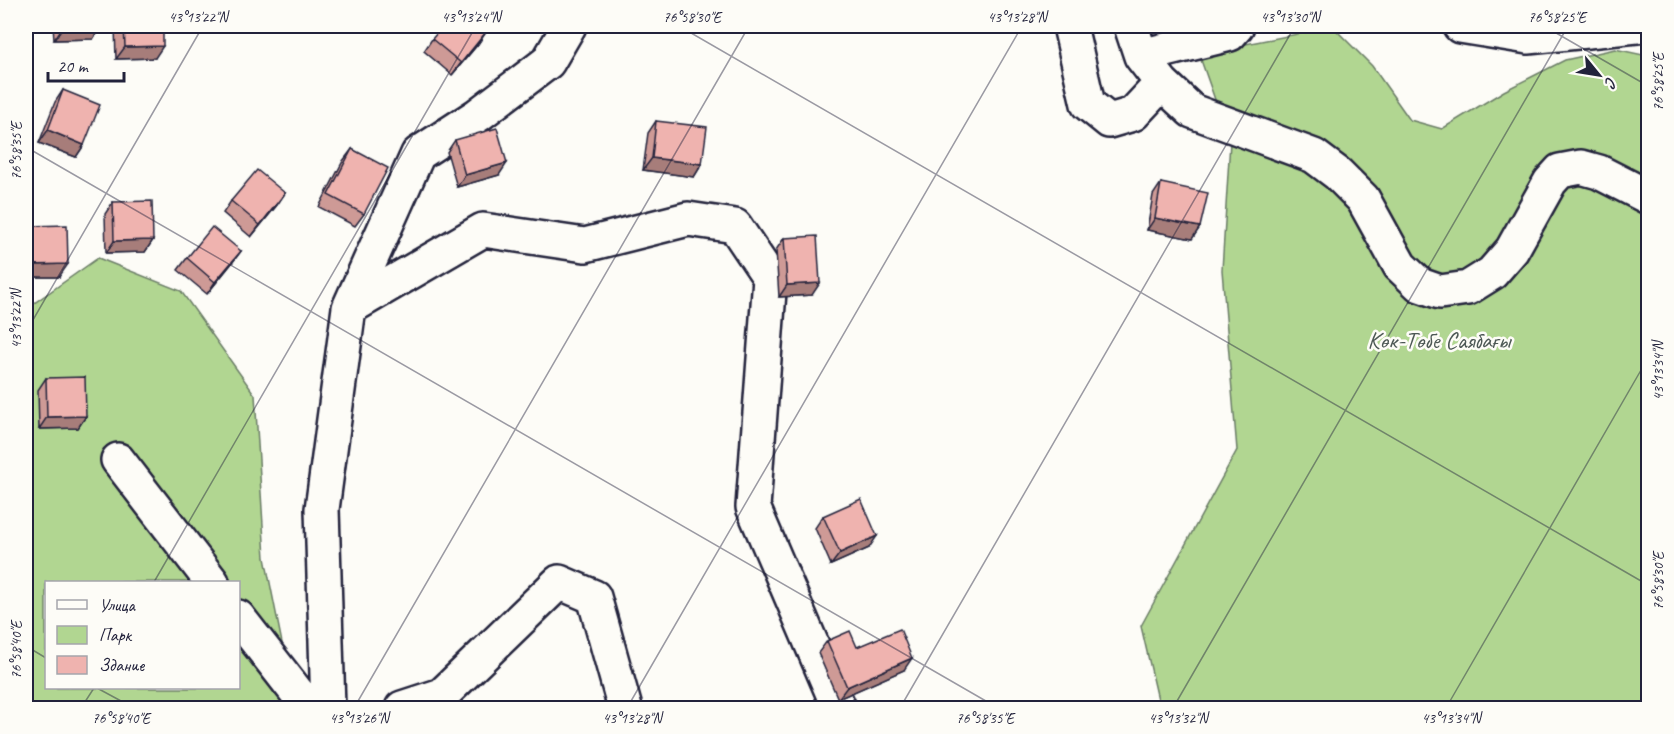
<svg xmlns="http://www.w3.org/2000/svg" width="1674" height="734" font-family="Caveat,sans-serif">
<style>
.green{fill:#b1d691;stroke:#6a7c66;stroke-width:1.5;fill-rule:evenodd}
.lines{fill:none;stroke-linecap:round;stroke-linejoin:round}
.minor-casing{stroke:#22223b;stroke-width:38}
.minor{stroke:#fdfcf7;stroke-width:33}
.wall{fill:#ce9a96;stroke:#22223b;stroke-width:1.5}
.shaded-wall{fill:#a77d7a;stroke:#22223b;stroke-width:1.5}
.building{fill:#efb3af;stroke:#22223b;stroke-width:1.5}
.ticks{fill:none;stroke:#22223b;stroke-width:1.5;stroke-opacity:0.45}
.labels{text-anchor:middle;stroke-width:5;stroke-linejoin:round;paint-order:stroke}
.park-label{font-size:24px;fill:#4d5855;stroke:#fdfcf7}
.neatline{fill:none;stroke:#22223b;stroke-width:2}
.ticks-label{font-size:15px;text-anchor:middle;fill:#22223b}
</style>
<rect width="100%" height="100%" fill="#fdfcf7"/>
<filter id="ink" filterUnits="userSpaceOnUse"><feTurbulence type="fractalNoise" baseFrequency=".0167" numOctaves="2"/><feDisplacementMap in="SourceGraphic" scale="12" xChannelSelector="R" yChannelSelector="G"/><feConvolveMatrix kernelMatrix="1 2 1 2 8 2 1 2 1" color-interpolation-filters="sRGB"/></filter>
<g filter="url(#ink)">
<!-- green -->
<path class="green" d="M1333,27L1372,66L1410,120L1442,129L1504,91L1565,60L1615,49L1648,56V708H1160L1141,626L1237,450L1222,270L1230,142L1201,60L1215,50Z
M98,258L181,291L255,395L265,558L295,708H26V309ZM46,582H238V688H46Z"/>
<g class="lines">
<!-- minor casing -->
<g class="minor-casing">
<path id="minor" d="M1070,26L1088,104L1109,121L1133,114L1162,83
M1131,26L1141,56L1162,83L1192,111L1314,156L1338,174L1363,199L1400,266L1420,285L1440,292L1468,288L1492,273L1512,250L1550,182L1560,171L1581,167L1599,172L1648,197
M1460,26L1528,37L1637,26
M1141,56L1230,34L1237,26
M349,308L483,230L585,245L688,219L735,226L770,278L753,507L839,708
M118,460L212,582
M238,617L309,708
M328,708L322,509L349,308L418,154L478,115L548,62L569,26
M402,708L442,695L559,582L594,597L625,708"/>
</g>
<!-- minor -->
<use href="#minor" class="minor"/>
</g>
<!-- wall -->
<path class="wall" d="M53,26H101L93,39L54,40Z
M115,26H163L155,58L116,59Z
M486,32L478,44L452,75L424,51L432,39Z
M63,90L84,145L76,157L39,143L55,102Z
M656,121L702,164L694,177L643,170L648,133Z
M455,140L499,175L457,187L447,152Z
M352,149L364,214L355,226L319,207L343,161Z
M1161,183L1200,227L1192,239L1147,230L1153,195Z
M285,193L277,205L251,237L223,213L231,201Z
M113,202L153,240L145,252L106,253L105,214Z
M28,226L59,277H26V230Z
M784,238L812,295L779,297L776,250Z
M241,251L232,263L207,294L178,270L187,258Z
M46,378L86,416L78,428L39,429L38,390Z
M823,516L869,548L831,565L815,528Z
M827,641L857,647L904,670L838,699L818,653Z"/>
<!-- shaded-wall -->
<path class="shaded-wall" d="M211,26H229L225,31Z
M101,27L93,39L54,40L62,28Z
M486,32L478,44L452,75L461,63Z
M163,46L155,58L116,59L125,47Z
M48,130L84,145L76,157L39,143Z
M652,158L702,164L694,177L643,170Z
M507,163L499,175L457,187L465,175Z
M285,193L277,205L251,237L260,225Z
M1155,218L1200,227L1192,239L1147,230Z
M153,240L145,252L106,253L114,241Z
M241,251L232,263L207,294L215,282Z
M68,264L59,277H26V270L29,265Z
M820,283L812,295L779,297L787,285Z
M86,416L78,428L39,429L47,417Z
M877,536L869,548L831,565L840,553Z
M912,658L904,670L838,699L847,687Z"/>
<!-- building -->
<path class="building" d="M62,26H101V27L62,28Z
M124,26H163V46L125,47Z
M443,26H479L486,32L461,63L432,39Z
M63,90L100,105L84,145L48,130Z
M656,121L707,127L702,164L652,158Z
M497,128L507,163L465,175L455,140Z
M352,149L388,168L364,214L328,195Z
M257,170L285,193L260,225L231,201Z
M1161,183L1208,193L1200,227L1155,218Z
M152,201L153,240L114,241L113,202Z
M67,225L68,264L29,265L28,226Z
M212,227L241,251L215,282L187,258Z
M817,236L820,283L787,285L784,238Z
M85,377L86,416L47,417L46,378Z
M861,499L877,536L840,553L823,516Z
M900,629L912,658L847,687L827,641L850,631L857,647Z"/>
</g>
<!-- ticks -->
<path class="ticks" d="M679,26L1648,585M1544,26L1648,86M26,147L998,708M26,332L203,26M154,582L476,26M26,646L46,658M97,688L134,708M81,708L94,688M354,708L749,26M627,708L1022,26M900,708L1295,26M1173,708L1568,26M1446,708L1648,358"/>
<g class="labels">
<!-- park labels -->
<g class="park-label">
<text x="1439" y="348">Көк-Төбе Саябағы</text>
</g>
</g>
<!-- margin -->
<rect width="1674" height="734" fill="none" stroke="#fdfcf7" stroke-width="66"/>
<!-- legend -->
<rect x="45" y="581" width="195" height="108" fill="#fdfcf7" stroke="#a5a5ac" stroke-width="1.5"/>
<rect x="57" y="600" width="30" height="9" fill="#fdfcf7" stroke="#a5a5ac" stroke-width="1.5"/>
<text x="99" y="611" font-size="18" fill="#22223b">Улица</text>
<rect x="57" y="626" width="30" height="18" fill="#b1d691" stroke="#a5a5ac" stroke-width="1.5"/>
<text x="99" y="641" font-size="18" fill="#22223b">Парк</text>
<rect x="57" y="656" width="30" height="18" fill="#efb3af" stroke="#a5a5ac" stroke-width="1.5"/>
<text x="99" y="671" font-size="18" fill="#22223b">Здание</text>
<!-- north arrow -->
<g transform="translate(1599 75) rotate(120)" stroke="#fdfcf7" stroke-width="4.5" paint-order="stroke">
<path d="M0-4.5L10 22L0 15L-10 22Z" fill="#22223b"/>
<text y="-9" font-size="16" font-weight="bold" text-anchor="middle" fill="#22223b">С</text>
</g>
<!-- scale -->
<path d="M48 72v9h76v-9" fill="none" stroke="#22223b" stroke-width="3"/>
<text x="57" y="72" font-size="18" fill="#22223b" stroke="#fdfcf7" stroke-width="4.5" paint-order="stroke">20 m</text>
<rect x="33" y="33" width="1608" height="668" class="neatline"/>
<g class="ticks-label">
<text x="198" y="22">43°13'22"N</text>
<text x="471" y="22">43°13'24"N</text>
<text x="692" y="22">76°58'30"E</text>
<text x="1017" y="22">43°13'28"N</text>
<text x="1290" y="22">43°13'30"N</text>
<text x="1557" y="22">76°58'25"E</text>
<text transform="translate(1658 82) rotate(-90)" y="5">76°58'25"E</text>
<text transform="translate(16 151) rotate(-90)" y="5">76°58'35"E</text>
<text transform="translate(16 319) rotate(-90)" y="5">43°13'22"N</text>
<text transform="translate(1658 371) rotate(-90)" y="5">43°13'34"N</text>
<text transform="translate(1658 581) rotate(-90)" y="5">76°58'30"E</text>
<text transform="translate(16 650) rotate(-90)" y="5">76°58'40"E</text>
<text x="121" y="723">76°58'40"E</text>
<text x="359" y="723">43°13'26"N</text>
<text x="632" y="723">43°13'28"N</text>
<text x="985" y="723">76°58'35"E</text>
<text x="1178" y="723">43°13'32"N</text>
<text x="1451" y="723">43°13'34"N</text>
</g>
</svg>
